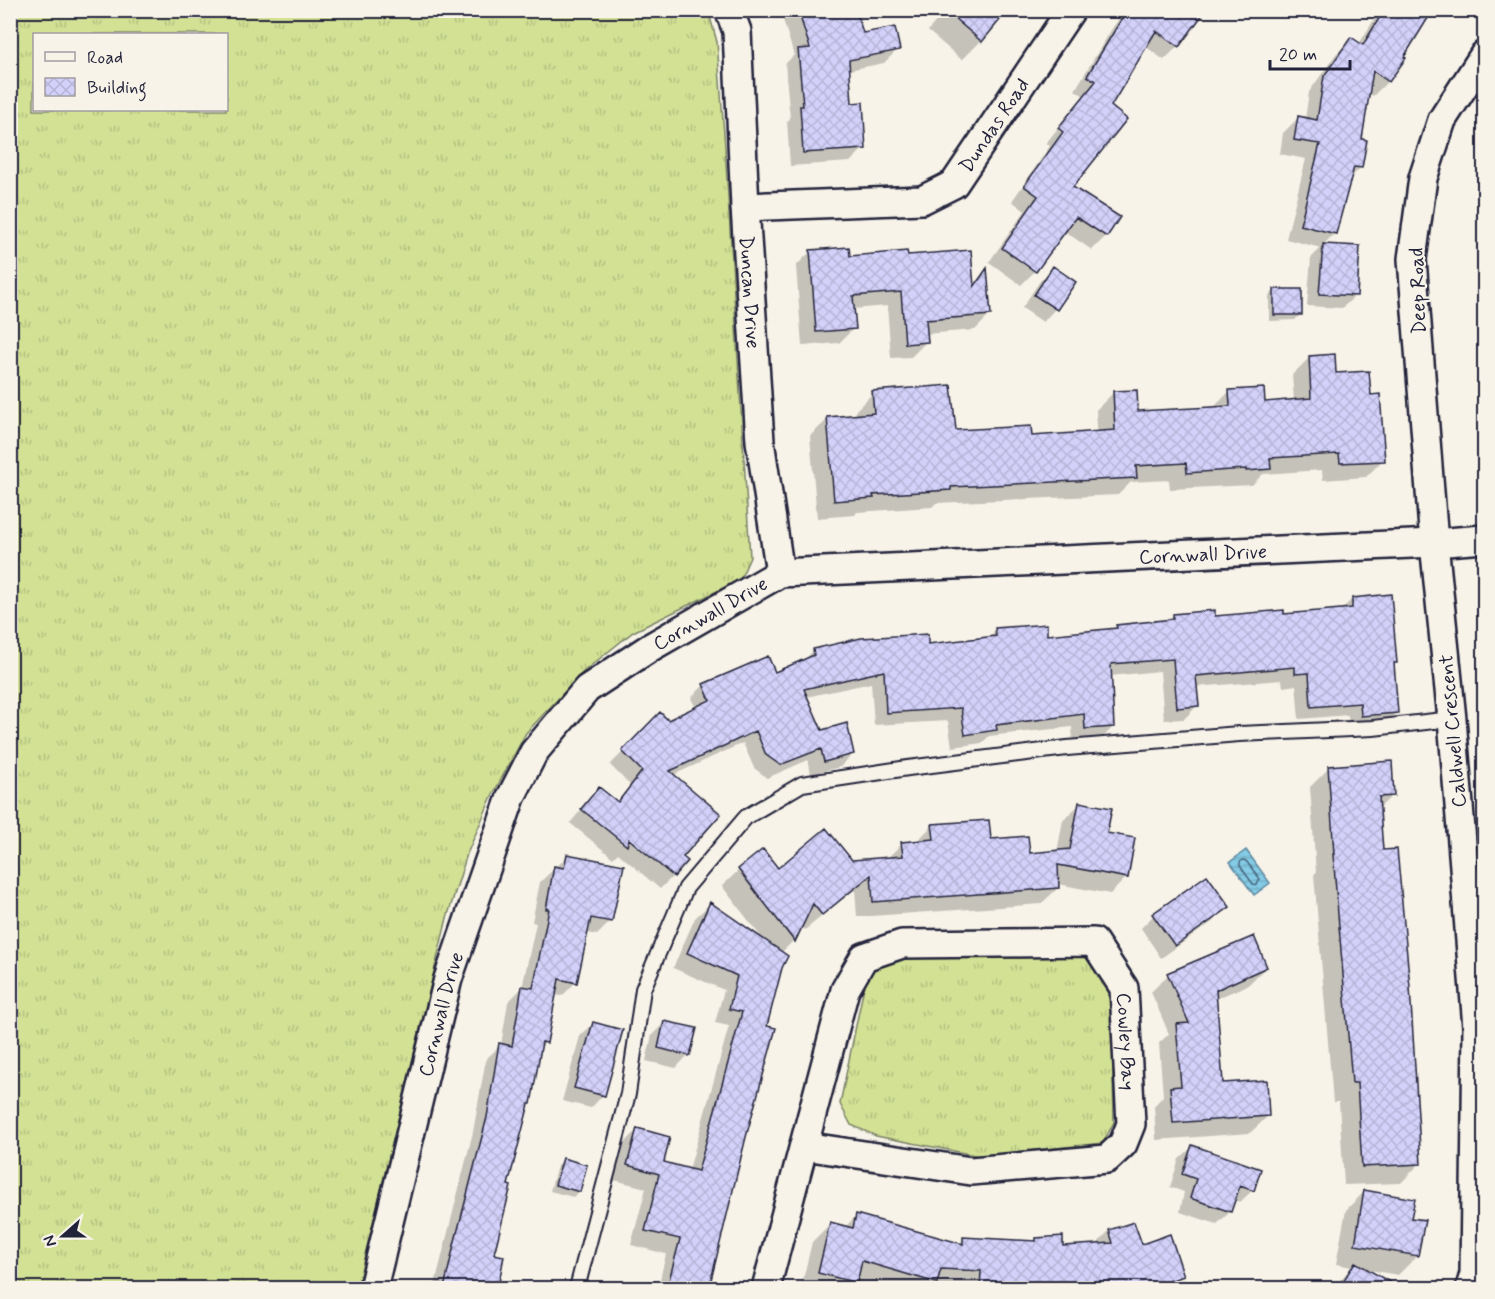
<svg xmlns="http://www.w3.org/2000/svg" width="1495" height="1299" font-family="Mynerve,sans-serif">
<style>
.grass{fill:url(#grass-tufts);stroke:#7a8268;stroke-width:1.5;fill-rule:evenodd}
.water{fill:url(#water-rules);stroke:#5d87a1;stroke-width:1.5}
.shadow{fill:#0003}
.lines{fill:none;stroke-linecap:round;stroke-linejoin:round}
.shore{stroke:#49667f;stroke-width:1.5}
.building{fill:url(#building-cross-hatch);stroke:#22223b;stroke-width:1.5}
.service-casing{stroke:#22223b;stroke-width:18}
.minor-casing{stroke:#22223b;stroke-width:32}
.service{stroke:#f7f3e8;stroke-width:14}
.minor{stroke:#f7f3e8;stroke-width:27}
.labels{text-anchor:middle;stroke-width:4.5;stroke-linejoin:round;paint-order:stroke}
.street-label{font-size:20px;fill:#22223b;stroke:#f7f3e8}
</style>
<defs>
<pattern id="grass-tufts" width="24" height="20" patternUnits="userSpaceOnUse" patternTransform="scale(1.5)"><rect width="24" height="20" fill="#d2e194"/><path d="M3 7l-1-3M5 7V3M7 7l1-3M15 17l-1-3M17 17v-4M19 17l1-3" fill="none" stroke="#b4c180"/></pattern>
<pattern id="water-rules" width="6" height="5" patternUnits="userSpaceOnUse" patternTransform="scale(1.5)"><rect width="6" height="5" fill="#84cbe5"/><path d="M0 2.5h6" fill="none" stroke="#72aec5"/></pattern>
<pattern id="building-cross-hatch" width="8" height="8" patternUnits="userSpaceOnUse" patternTransform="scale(1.5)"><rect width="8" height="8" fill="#d3d1f9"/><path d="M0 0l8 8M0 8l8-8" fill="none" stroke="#b5b3d6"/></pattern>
</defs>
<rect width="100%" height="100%" fill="#f7f3e8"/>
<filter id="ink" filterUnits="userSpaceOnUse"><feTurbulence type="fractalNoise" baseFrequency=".0167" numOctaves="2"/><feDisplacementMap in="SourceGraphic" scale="12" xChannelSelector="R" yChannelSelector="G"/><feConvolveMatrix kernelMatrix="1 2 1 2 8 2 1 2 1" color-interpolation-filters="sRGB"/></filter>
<g filter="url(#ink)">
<!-- grass -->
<path class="grass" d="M708,10L717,42L725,147L750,557L740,580L633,632L583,672L526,733L492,796L467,854L447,918L357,1288H11L10,11ZM34,34H226V110H34Z
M1086,955L1111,985L1114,1122L1103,1143L980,1156L876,1136L851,1125L840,1104L866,977L884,958Z"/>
<!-- water -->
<path class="water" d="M1246,850L1270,883L1254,895L1230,862Z"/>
<!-- shadow -->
<path class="shadow" d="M780,10H854L862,35L898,49L884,63L849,70L851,104L864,148L850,162L790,166L787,121L790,119L785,64L794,55Z
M945,10H1006L981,41L962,60L928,31Z
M1126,10H1204L1178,46L1164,60L1145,46L1109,107L1071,187L1118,217L1106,236L1092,250L1064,231L1035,271L1021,285L989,262L1025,211L1012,201L1050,146L1046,143L1084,96L1075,90L1113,27Z
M1380,10H1431L1388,81L1373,96L1368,93L1360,140L1361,167L1349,180L1335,233L1323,245L1355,296L1342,308L1307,306L1311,258L1321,248L1286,239L1306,159L1280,154L1283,133L1298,118L1305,119L1309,92L1336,54L1351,39L1359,44Z
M811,251L849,257H906L972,285L986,271L990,315L975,330L925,334L926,342L911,357L891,358L887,306L853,309L854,328L839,343L802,346L796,266Z
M1053,268L1074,282L1055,309L1043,322L1022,308L1040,281Z
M1275,290L1301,314L1295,320L1269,321V296Z
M1310,357L1369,396L1383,460L1366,477L1323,480L1322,470L1263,474L1252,485L1170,489L1169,480L1131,482L1118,495L936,503L932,507L857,512L855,515L817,518L810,436L828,419L856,416V410L873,393L954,432L1030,437L1097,433L1096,410L1113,393L1137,413L1213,408L1230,391L1264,403L1294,401L1292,375Z
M1352,599L1395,662L1392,665L1397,712L1384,725L1349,728L1348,715L1299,719L1296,685L1283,687L1282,680L1195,687L1197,706L1184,719L1164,720L1160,671L1110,676L1113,727L1100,740L1073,742L1072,727L989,736L982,743L952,747L948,721L874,725L871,683L806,697L821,731L853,754L840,767L811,774L808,760L767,778L754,768L743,743L673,775L681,857L673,876L660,889L618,853L613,858L570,823L599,789L616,803L630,785L610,765L660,714L668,721L696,708L691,698L704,685L774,674L802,662L813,651L927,646L987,639L996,630L1046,637L1113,630L1117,626L1168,621L1173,616L1214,618L1282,615L1341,610Z
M1329,768L1393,795L1378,809L1420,1163L1401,1183L1344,1185L1339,1102H1333L1314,875L1316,873L1310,787Z
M1080,804L1105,834L1127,877L1110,894L1058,884V888L1041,904L857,917L855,889L805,930L801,925L793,941L781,953L780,968L765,1027L745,1137L707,1288H658L666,1254L631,1245L646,1188L614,1180L623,1145L637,1130L662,1163L689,1170L729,1026L715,1023L724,990L673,968L695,918L710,904L765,942L722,886L739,870L763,851L777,870L886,859L902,844L916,842L933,825L989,840L1028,854L1057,852L1063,820Z
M568,856L611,921L597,935L587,933L576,982L562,996L554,995L546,1042L540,1048L530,1104L526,1107L506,1186L492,1255L503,1257L496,1288H434L473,1132L486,1059L501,1045L508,1002L522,988L536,923L532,922L540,882Z
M1228,907L1215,920L1161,958L1141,928L1153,916Z
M1266,967L1248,985L1215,999L1222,1085L1268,1116L1250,1133L1156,1140L1154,1106L1163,1096L1159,1043L1169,1034L1151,992L1168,975Z
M665,1022L688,1055L676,1068L646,1061L652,1035Z
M593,1024L603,1095L591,1108L562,1101L580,1036Z
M1192,1147L1253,1190L1240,1202L1233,1200L1230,1212L1217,1224L1180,1212L1184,1192L1170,1187L1179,1159Z
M563,1160L579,1191L573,1197L550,1191L557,1166Z
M1365,1191L1417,1256L1398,1275L1364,1269L1397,1288H1333L1352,1267L1336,1264L1346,1210Z
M856,1216L959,1244L964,1239L1034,1242L1037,1240L1062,1248L1095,1246L1109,1231L1133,1223L1141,1245L1182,1276L1169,1288H875L855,1283L849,1288H801L812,1242L830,1224L845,1227Z"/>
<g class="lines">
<!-- shore -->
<path class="shore" d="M1243,860L1246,861L1260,879L1257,885L1253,884L1240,866V862Z"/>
</g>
<!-- building -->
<path class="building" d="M798,10H856L863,33L895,27L900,50L849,60L852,103L863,102L866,149L803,153L800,106H803L798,49L810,48Z
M945,10H1008L982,42Z
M1127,10H1206L1179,47L1156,31L1111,106L1127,119L1073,187L1120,217L1107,237L1076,217L1036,272L1002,248L1038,196L1024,186L1063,132L1058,128L1096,81L1087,76Z
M1384,10H1433L1404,57L1406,58L1389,82L1373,71L1362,139L1367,140L1362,168L1354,167L1336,234L1300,225L1320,144L1294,140L1298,116L1317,120L1324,76L1351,37L1363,45Z
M1323,244L1360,246L1357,296L1319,294Z
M849,247L850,256L907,251L908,255L971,250L974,287L987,268L991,315L926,320L928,342L905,344L901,292L853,296L856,329L816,332L810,250Z
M1053,266L1076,282L1057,310L1034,295Z
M1274,289H1302V315H1274Z
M1335,354L1336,373L1369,371L1371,395L1380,394L1385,461L1340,463L1339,454L1270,458L1271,469L1246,471V469L1187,473L1186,463L1136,466L1137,478L951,487V490L873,495L874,498L834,501L827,417L874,413L872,391L951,385L956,430L1031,426L1032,436L1115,430L1113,391L1137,390L1138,411L1230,406L1229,390L1264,388L1265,402L1311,398L1309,356Z
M1391,594L1397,663H1394L1398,713L1361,716L1360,703L1311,707L1309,673L1295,674V667L1196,676L1199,706L1177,708L1173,659L1111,664L1114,727L1085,729L1084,714L996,725L997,730L965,735L961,708L886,713L884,671L804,689L822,730L847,723L854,754L824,762L821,749L780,765L766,755L756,731L670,771L721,814L683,857L688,861L674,877L629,839L627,846L581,809L599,787L618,802L642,771L622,751L660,712L668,720L710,700L703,684L768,656L775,672L814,655L813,649L861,638L928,634V644L996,636L995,628L1047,624V635L1117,628L1116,625L1173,619V614L1215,610V616L1284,610V614L1352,608V598Z
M1392,761L1394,796L1379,797L1383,850L1397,849L1410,987L1421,1164L1362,1167L1357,1083H1352L1333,854H1334L1328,766Z
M1079,802L1112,808L1107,833L1135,838L1128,878L1058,865L1059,888L873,902L871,875L822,915L813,904L795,942L738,869L763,849L778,868L826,828L852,860L903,856L901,842L934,839L932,824L989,820L991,839L1028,836L1030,853L1070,849Z
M567,854L624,865L612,922L591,918L577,983L559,979L547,1043L542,1042L531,1104H529L508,1185L511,1186L494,1254L504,1256L498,1288H444L454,1245L487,1117L499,1043L512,1046L522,986L533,988L549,909H546L554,866L564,868Z
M1207,875L1230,907L1175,946L1152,914Z
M710,902L788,956L782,968L767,1026L776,1028L746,1137L709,1288H667L680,1239L645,1231L659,1174L627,1165L637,1128L670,1137L664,1162L698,1171L742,1012L729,1009L737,976L687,953Z
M1254,936L1267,967L1216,990L1223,1083L1267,1080L1269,1116L1173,1123L1170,1087L1181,1086L1176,1024L1189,1023L1167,973Z
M664,1021L697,1028L690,1056L658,1048Z
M593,1022L623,1030L605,1096L574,1088Z
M1192,1145L1261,1169L1254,1191L1240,1186L1231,1212L1190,1198L1196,1179L1182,1174Z
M563,1158L587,1165L580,1192L555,1185Z
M1364,1190L1415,1199L1411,1218L1425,1220L1418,1256L1355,1245Z
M856,1214L963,1244V1237L1036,1241V1238L1063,1236V1246L1113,1243L1109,1230L1134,1222L1142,1244L1170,1234L1184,1276L1169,1281L1171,1288H980L981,1271L941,1269L937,1283L862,1261L857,1283L818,1273L830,1222L853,1228Z
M1355,1262L1400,1288H1339Z"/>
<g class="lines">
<!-- service casing -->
<g class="service-casing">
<path id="service" d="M577,1288L628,1094L643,989L686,888L746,817L802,784L908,768L1067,748L1239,734L1373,728L1452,719"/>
</g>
<!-- minor casing -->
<g class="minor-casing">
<g id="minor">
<path id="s1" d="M729,10L737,31L745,207L760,441L780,573"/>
<path id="s2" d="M745,207L922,200L954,184L1071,10"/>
<path id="s3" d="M373,1288L448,979L511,797L534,752L587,689L651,647L780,573L1434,543L1484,539"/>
<path id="s4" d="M766,1288L845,990L864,957L902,944L1094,942L1124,988L1131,1124L1123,1144L1107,1159L971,1171L804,1146"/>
<path d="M1470,1288L1474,1274L1477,1027L1452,719L1434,543L1412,259L1423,178L1442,120L1484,55"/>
</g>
</g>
<!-- service -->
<use href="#service" class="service"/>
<!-- minor -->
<use href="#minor" class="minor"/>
</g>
</g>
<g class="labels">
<!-- street labels -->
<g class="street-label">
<text dy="7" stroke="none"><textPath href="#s2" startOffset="284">Dundas Road</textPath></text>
<text transform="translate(1417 291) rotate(-92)" y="7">Deep Road</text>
<text dy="7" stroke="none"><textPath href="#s1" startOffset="284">Duncan Drive</textPath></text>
<text dy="7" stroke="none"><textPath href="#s3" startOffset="1292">Cornwall Drive</textPath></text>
<text dy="7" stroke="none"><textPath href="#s3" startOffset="788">Cornwall Drive</textPath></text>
<text transform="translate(1452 731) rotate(-95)" y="7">Caldwell Crescent</text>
<text dy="7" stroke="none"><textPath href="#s3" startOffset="282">Cornwall Drive</textPath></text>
<text dy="7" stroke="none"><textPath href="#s4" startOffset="687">Cowley Bay</textPath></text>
</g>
</g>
<!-- margin -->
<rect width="1495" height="1299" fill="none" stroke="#f7f3e8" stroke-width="36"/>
<rect x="18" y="18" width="1459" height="1263" fill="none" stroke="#22223b" stroke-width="2" filter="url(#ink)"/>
<!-- legend -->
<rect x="33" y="33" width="195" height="78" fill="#f7f3e8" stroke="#a29fa3" stroke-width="1.5"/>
<rect x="45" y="52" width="30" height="9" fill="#f7f3e8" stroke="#a29fa3" stroke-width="1.5"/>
<text x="87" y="63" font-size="18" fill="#22223b">Road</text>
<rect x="45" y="78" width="30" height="18" fill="url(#building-cross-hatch)" stroke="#a29fa3" stroke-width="1.5"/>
<text x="87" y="93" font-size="18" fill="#22223b">Building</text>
<!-- north arrow -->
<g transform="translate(63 1236) rotate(249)" stroke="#f7f3e8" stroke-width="4.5" paint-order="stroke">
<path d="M0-4.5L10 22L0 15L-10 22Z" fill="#22223b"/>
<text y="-9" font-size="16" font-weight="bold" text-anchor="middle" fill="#22223b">N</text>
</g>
<!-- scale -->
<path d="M1270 60v9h80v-9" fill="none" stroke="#22223b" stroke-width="3"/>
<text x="1279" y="60" font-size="18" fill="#22223b" stroke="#f7f3e8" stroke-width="4.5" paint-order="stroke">20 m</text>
</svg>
